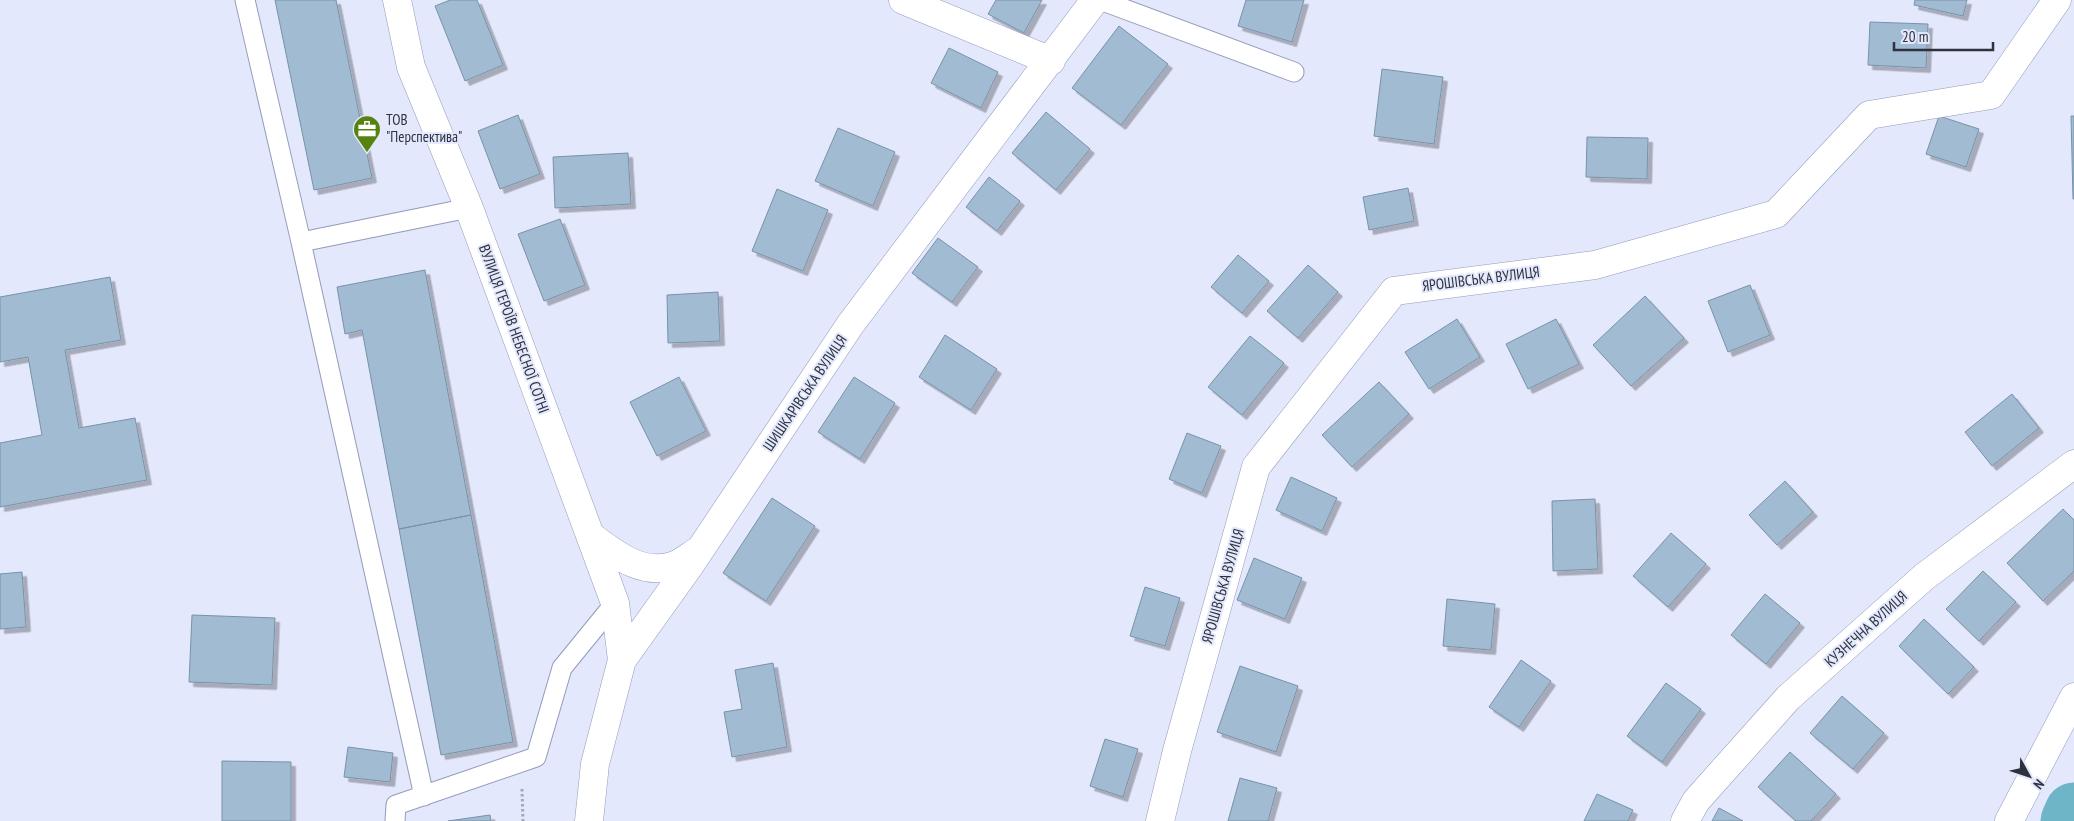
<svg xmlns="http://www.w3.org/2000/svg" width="2074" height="821" font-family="'PT Sans Narrow',sans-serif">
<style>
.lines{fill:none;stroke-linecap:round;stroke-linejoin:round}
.river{stroke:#6eb5c7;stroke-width:59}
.building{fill:#a0bbd2;stroke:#7892a8;filter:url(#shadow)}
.service-casing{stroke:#939bb8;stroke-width:21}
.minor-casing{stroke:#939bb8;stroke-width:29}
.path{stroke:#a3a8b9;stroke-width:3;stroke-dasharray:2.5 2.5;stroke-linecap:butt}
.service{stroke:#fff;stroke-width:19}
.minor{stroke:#fff;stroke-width:28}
.labels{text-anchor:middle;stroke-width:4;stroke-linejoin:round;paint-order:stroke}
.poi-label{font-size:15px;fill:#2e323e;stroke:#e3e8fc;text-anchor:start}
.street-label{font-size:15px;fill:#2e323e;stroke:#e3e8fc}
</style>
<defs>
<filter id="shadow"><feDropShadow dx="4.5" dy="4.5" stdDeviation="0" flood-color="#0004"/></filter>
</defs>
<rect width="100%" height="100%" fill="#e3e8fc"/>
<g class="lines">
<!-- river -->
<path class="river" d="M2070,821L2074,812"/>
</g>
<!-- building -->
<path class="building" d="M275,0H336L372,178L314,190Z
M450,0H477L503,65L465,81L435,6Z
M996,0H1042L1024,33L988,14Z
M1246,0H1304L1292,42L1238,26Z
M1915,0H1967L1963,16L1914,5Z
M1870,22L1928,24L1926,68L1868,65Z
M1119,26L1168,64L1121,125L1072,88Z
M949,48L998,72L981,108L931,83Z
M1382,69L1443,77L1434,144L1374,136Z
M1046,112L1090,149L1056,190L1012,153Z
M518,115L540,174L500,189L478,131Z
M1939,116L1979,129L1966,167L1926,154Z
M2071,116H2074V199H2073Z
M838,128L895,152L873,206L815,181Z
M1587,137L1648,138L1647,179L1586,177Z
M628,153L631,204L555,208L553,157Z
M989,177L1020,201L997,231L966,207Z
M1408,188L1414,221L1369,230L1363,197Z
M777,189L828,210L803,271L752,251Z
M560,219L585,285L544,301L518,234Z
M938,238L978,267L952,302L912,273Z
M1238,255L1269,281L1242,313L1211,287Z
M1308,265L1338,292L1298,338L1267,311Z
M425,270L471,515L399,529L362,330L345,334L337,287Z
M110,277L121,340L65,350L79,428L135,418L147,480L0,507V443L42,435L28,357L0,362V297Z
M1750,285L1770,335L1728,352L1708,301Z
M718,292L720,341L668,343L667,295Z
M1645,296L1684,338L1631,386L1593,345Z
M1457,319L1480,357L1429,389L1405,352Z
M1556,319L1579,364L1528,389L1506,344Z
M945,335L997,369L971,410L919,377Z
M1250,336L1284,363L1242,415L1208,387Z
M679,377L706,431L657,456L630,402Z
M854,377L895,403L860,459L818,432Z
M1379,382L1409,414L1352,467L1322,435Z
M2012,394L2039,428L1992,466L1965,432Z
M1187,433L1221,446L1202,493L1169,479Z
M1291,477L1337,498L1322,531L1276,510Z
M1785,481L1813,512L1777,545L1749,515Z
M772,498L815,526L766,601L723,573Z
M1595,499L1598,569L1553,571L1552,501Z
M2063,509L2074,520V571L2043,601L2007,563Z
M471,515L513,742L441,755L399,529Z
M1671,533L1706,564L1668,607L1633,576Z
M1254,558L1302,578L1285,619L1237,600Z
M1983,571L2016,602L1979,641L1946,609Z
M22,572L26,627L0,629V574Z
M1145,587L1180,598L1165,646L1130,636Z
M1765,594L1800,623L1766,664L1731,635Z
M1447,599L1495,604L1491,650L1443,646Z
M192,615L275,618L272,685L189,682Z
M1924,619L1974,667L1948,694L1899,646Z
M1521,660L1551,681L1519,727L1489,707Z
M773,663L787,747L732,757L724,712L742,709L735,670Z
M1240,666L1298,686L1276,752L1217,732Z
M1666,683L1701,709L1662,762L1627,736Z
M1842,696L1884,733L1853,769L1810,733Z
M1105,739L1138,749L1123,797L1090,786Z
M348,747L393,753L390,782L344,777Z
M1790,752L1836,794L1811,821H1796L1758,787Z
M222,761L291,762V821H222Z
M1240,778L1277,788L1268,821H1228Z
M1597,794L1633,810L1628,821H1584Z
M1719,808L1743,821H1712Z
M490,815L491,821H448Z"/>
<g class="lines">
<!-- service casing -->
<g class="service-casing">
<path id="service" d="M245,0L301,242L469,208
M1100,0L1294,72
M301,242L424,796
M395,821L396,805L536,757L562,668L615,603"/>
</g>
<!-- minor casing -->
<g class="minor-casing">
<path id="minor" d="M397,0L411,67L469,208L615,603L622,660
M903,0L1051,61
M591,536C615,554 643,577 675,565C683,562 691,555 698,551
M589,821L595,764L622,660L690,565L850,325L1095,0
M1160,821L1177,751L1256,467L1394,291L1595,265L1776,214L1869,115L1991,95L2057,0
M1685,821L1696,801L1788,698L1924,577L2074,464
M2009,821L2074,697"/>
</g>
<!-- path -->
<path class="path" d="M522,789L523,821"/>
<!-- service -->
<use href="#service" class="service"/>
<!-- minor -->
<use href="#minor" class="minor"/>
</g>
<!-- icons -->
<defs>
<g id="office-pin" transform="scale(1.4375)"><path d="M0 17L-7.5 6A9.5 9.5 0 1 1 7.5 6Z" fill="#56830f" stroke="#e3e8fc"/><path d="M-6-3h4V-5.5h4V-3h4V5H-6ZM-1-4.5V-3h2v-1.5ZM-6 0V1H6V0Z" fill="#fff"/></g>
</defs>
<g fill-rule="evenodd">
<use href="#office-pin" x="367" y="129"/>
</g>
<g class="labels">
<!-- poi labels -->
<g class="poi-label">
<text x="386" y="125">ТОВ<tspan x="386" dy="17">"Перспектива"</tspan></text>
</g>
<!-- street labels -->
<g class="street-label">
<text transform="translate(1481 279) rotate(-7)" y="5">ЯРОШІВСЬКА ВУЛИЦЯ</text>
<text transform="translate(514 329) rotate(70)" y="5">ВУЛИЦЯ ГЕРОЇВ НЕБЕСНОЇ СОТНІ</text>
<text transform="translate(805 393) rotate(-56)" y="5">ШИШКАРІВСЬКА ВУЛИЦЯ</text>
<text transform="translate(1223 586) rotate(-74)" y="5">ЯРОШІВСЬКА ВУЛИЦЯ</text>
<text transform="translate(1866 629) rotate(-42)" y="5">КУЗНЕЧНА ВУЛИЦЯ</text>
</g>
</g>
<!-- north arrow -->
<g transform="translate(2029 776) rotate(130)" stroke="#e3e8fc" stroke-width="4" paint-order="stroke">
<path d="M0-4L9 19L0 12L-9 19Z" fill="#2e323e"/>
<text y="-8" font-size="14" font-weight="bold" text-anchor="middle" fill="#2e323e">N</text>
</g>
<!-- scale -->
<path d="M1894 42v8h99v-8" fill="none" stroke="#2e323e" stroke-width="2.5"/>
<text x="1902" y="42" font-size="15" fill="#2e323e" stroke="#e3e8fc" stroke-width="4" paint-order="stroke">20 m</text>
</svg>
